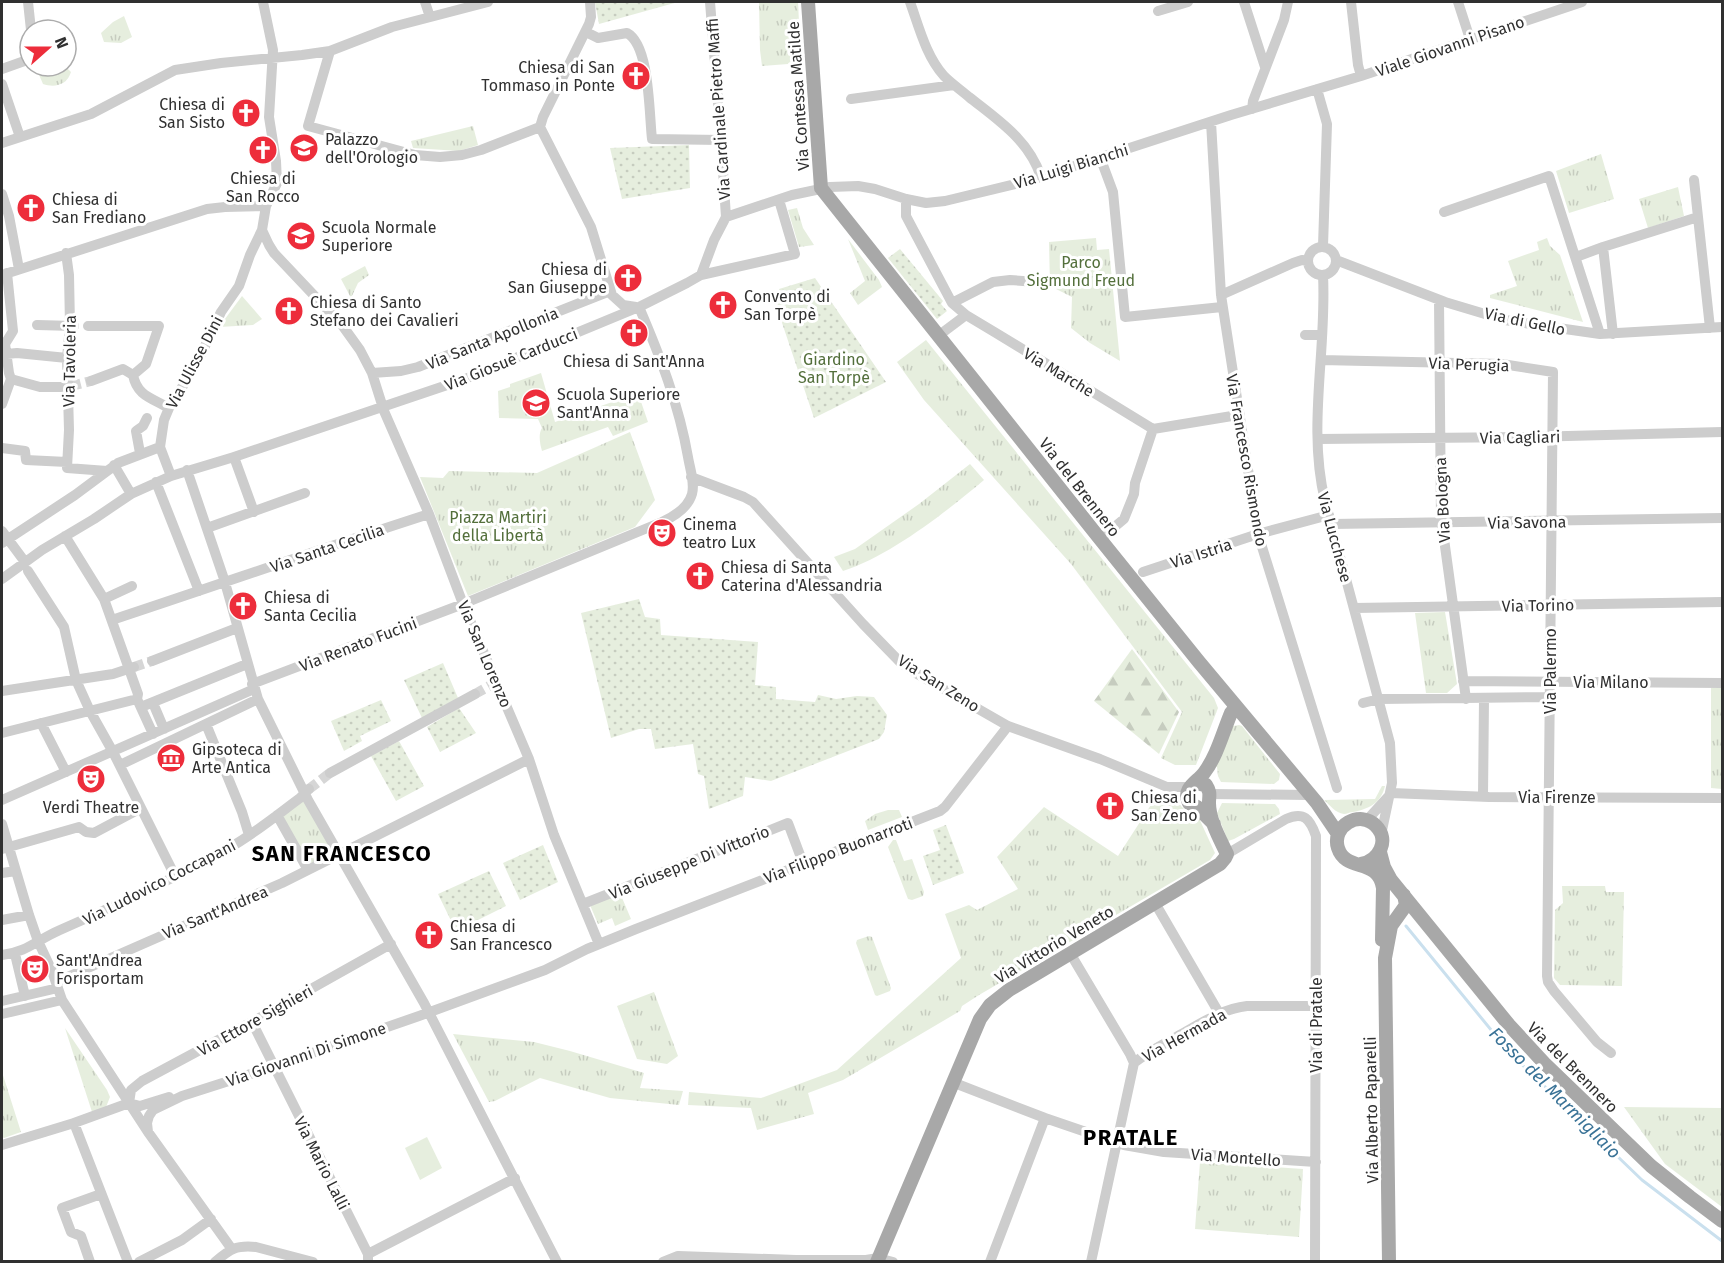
<svg xmlns="http://www.w3.org/2000/svg" width="1724" height="1263" font-family="'Fira Sans',sans-serif">
<style>
.grass{fill:url(#grass-tufts)}
.forest{fill:url(#forest-firs)}
.garden{fill:url(#garden-dots)}
.pitch{fill:#e6eede}
.lines{fill:none;stroke-linecap:round;stroke-linejoin:round}
.stream{stroke:#cae0ee;stroke-width:3}
.minor-tunnel{stroke:#d6d6d6;stroke-width:10;stroke-dasharray:10 5;stroke-linecap:butt}
.minor{stroke:#cdcdcd;stroke-width:10}
.major{stroke:#a8a8a8;stroke-width:14}
.labels{text-anchor:middle;stroke-width:6;stroke-linejoin:round;paint-order:stroke}
.street-label{font-size:16px;fill:#303030;stroke:#fff}
.poi-label{font-size:16px;fill:#303030;stroke:#fff;text-anchor:start}
.park-label{font-size:16px;fill:#536f3b;stroke:#fff}
.water-label{font-size:18px;font-style:italic;fill:#3a7397;stroke:#fff}
.district-label{font-size:22px;font-weight:bold;letter-spacing:1.5px;fill:#000;stroke:#fff}
</style>
<defs>
<pattern id="grass-tufts" width="24" height="20" patternUnits="userSpaceOnUse" patternTransform="scale(1.5)"><rect width="24" height="20" fill="#e6eede"/><path d="M3 7l-1-3M5 7V3M7 7l1-3M15 17l-1-3M17 17v-4M19 17l1-3" fill="none" stroke="#c6ccbf"/></pattern>
<pattern id="forest-firs" width="22" height="20" patternUnits="userSpaceOnUse" patternTransform="scale(1.5)"><rect width="22" height="20" fill="#e6eede"/><path d="M5 1l3.5 6h-7zM16 11l3.5 6h-7z" fill="#c6ccbf"/></pattern>
<pattern id="garden-dots" width="8" height="8" patternUnits="userSpaceOnUse" patternTransform="scale(1.5)"><rect width="8" height="8" fill="#e6eede"/><path d="M2 2h.1M6 6h.1" fill="none" stroke="#c6ccbf" stroke-width="1.8" stroke-linecap="round"/></pattern>
</defs>
<rect width="100%" height="100%" fill="#fff"/>
<!-- grass -->
<path class="grass" d="M759,2H798L801,63L762,66L760,50Z
M124,16L132,37L121,43L104,42L101,33L113,22Z
M54,66H65L71,72C67,85 55,88 43,84L37,70Z
M473,126L478,145L459,151L413,148L411,141Z
M1601,154L1614,199L1569,213L1556,171Z
M1678,187L1684,216L1648,228L1639,199Z
M797,208L803,228L814,245L799,247L788,210Z
M1096,238L1097,250L1109,249L1120,361L1090,343L1071,328L1072,297L1050,286L1049,242Z
M1547,238L1550,246L1560,255L1583,322L1490,298V295L1517,286L1508,261L1539,250L1537,242Z
M848,239L879,280L882,287L858,305L850,293L865,281Z
M365,266L369,275L358,283L351,298L341,279Z
M242,296L262,319L253,325L219,327Z
M926,340L1214,698L1218,708L1196,765H1175L1161,758L1182,712L1071,564L924,400L897,362Z
M541,373L555,422L638,393L648,422L613,436L608,427L542,451C540,444 538,434 542,428L538,419L499,418L498,391L510,387V384Z
M630,432L655,500L635,527L468,596L420,477L443,478L449,471L537,473Z
M970,464L984,480C946,512 890,556 843,571L834,557L855,549L919,504Z
M1445,612L1457,684L1447,693H1426L1415,613Z
M1711,688H1722V789L1711,788Z
M1239,725L1242,726L1280,774L1279,780L1274,784L1221,782L1218,776L1217,767L1215,766L1233,726Z
M1382,786H1385C1381,803 1369,809 1353,812C1350,812 1347,814 1344,814C1335,813 1330,805 1324,800L1375,799Z
M305,793L340,854L308,870L277,815Z
M1158,794L1177,802L1190,815L1198,816L1215,853L1210,860L979,995L962,1006L960,1011L843,1080L808,1093L814,1114L757,1130L751,1108L688,1105L689,1092L761,1098L837,1070L961,958L945,914L969,905L977,910L1018,889L997,857L1044,807L1118,856Z
M1222,803L1275,804L1279,809L1280,814L1234,839L1228,841L1217,813Z
M888,810H899L902,817L868,830L865,821L875,814Z
M893,840H896L904,861L912,859L924,892L923,896L912,900L908,899L888,847Z
M1562,886H1605L1606,892H1624L1622,986L1560,985L1554,978L1555,910L1563,903Z
M620,893L631,919L615,926L612,918L598,924L590,905Z
M869,936L872,937L891,988L890,991L877,996L875,995L856,943L857,940Z
M654,992L678,1056L667,1064L637,1059L617,1006Z
M65,1028L107,1090L110,1097L106,1107L92,1112Z
M453,1034L534,1042L570,1051L644,1073L640,1088L683,1091L679,1105L610,1098L540,1078L495,1101L489,1102Z
M2,1072L21,1132L4,1138L2,1137Z
M1624,1107L1722,1108V1207L1665,1164Z
M1200,1162L1303,1169L1299,1237L1195,1229Z"/>
<!-- forest -->
<path class="forest" d="M1132,649L1179,712L1159,754L1094,701Z"/>
<!-- garden -->
<path class="garden" d="M595,2H678L599,24Z
M689,145L690,188L622,199L610,148Z
M900,249L943,301L941,304L947,311L937,319L888,258Z
M815,278L886,382L814,418L775,302L782,298L779,289Z
M639,599L645,617L660,619L661,635L758,642L755,685L776,687V699L815,702L818,695L836,699L857,696L874,697L887,715L884,732L879,739L771,781L745,777L743,796L709,809L704,776L698,774L693,744L655,749L651,729H639L611,738L581,613Z
M443,663L458,698L422,718L404,680Z
M381,700L391,721L360,736L362,741L344,751L331,721Z
M459,708L476,733L440,752L427,727Z
M399,741L424,786L396,801L371,756Z
M946,825L964,873L933,885L923,856L940,850L933,830Z
M543,845L558,882L520,900L503,863Z
M489,871L506,906L456,931L438,894Z"/>
<!-- pitch -->
<path class="pitch" d="M427,1137L442,1168L420,1180L405,1148Z"/>
<g class="lines">
<!-- stream -->
<path class="stream" d="M1406,926L1510,1053L1642,1180L1722,1241"/>
<!-- minor-tunnel -->
<path class="minor-tunnel" d="M300,158L305,137
M71,386L91,381
M134,667L152,661
M475,694L491,685
M309,789L330,773"/>
<!-- minor -->
<path class="minor" d="M28,2L31,30
M425,2L430,17
M710,2L721,140L726,217
M910,2C919,27 926,56 944,76C952,84 961,90 969,97C998,120 1029,140 1041,177
M1244,2L1265,67
M1351,2L1358,65L1361,76
M1458,2L1470,39
M1158,11L1188,2
M586,32L598,38L627,33C650,45 649,114 652,139L721,140
M330,51L308,126L415,155L440,157L462,155L481,150L540,127
M2,69L30,59
M2,84L20,137
M1317,89L1327,124L1323,246
M851,99L954,85
M1252,109L1253,101L1284,20L1288,2
M1211,122L1221,295L1258,534L1337,788
M540,127L591,227L612,295L623,305L636,307
M540,127L543,117L589,24L591,17L590,2
M2,143L91,114L175,70L221,63L302,55L330,51L392,27L488,2
M1100,157L1113,192L1125,317L1222,307
M1694,180L1710,328
M2,194L9,216L19,269
M906,199V216L952,303L966,315L996,333L1153,429
M1444,212L1549,176L1600,334
M262,230L269,245L274,253L342,325L360,350L372,373L384,411L429,514L463,604L529,759L554,835L599,944
M1603,247L1698,217
M1308 261a14 14 0 1 1 28 0a14 14 0 1 1-28 0Z
M66,253L69,275L70,326L67,358L69,430L67,468L107,471
M1576,257L1603,247L1613,334
M1336,260L1445,302L1505,320L1537,325L1600,334L1722,327
M2,275L207,209L225,207L266,206
M701,275L714,240L726,217L792,195L830,187L858,186L875,189L906,199L926,203L945,201L1028,181L1231,115L1361,76L1582,2
M1323,275C1327,350 1307,427 1325,501L1390,743L1392,783L1381,835
M1221,295L1293,263L1302,260L1308,261
M1439,300L1441,517L1466,699
M952,303L993,282L1010,280L1051,283
M37,325L74,326
M88,326H159L146,364L133,375L123,369L91,381
M1305,335H1322
M938,336L966,315
M7,354L17,353L67,358
M1321,360L1502,364L1553,372L1547,976L1548,982L1554,991L1597,1042L1611,1053
M372,373L401,371L418,367L610,291
M133,375C137,396 152,398 169,408
M11,379L40,387H67L71,386
M2,404L11,379L9,373L5,344L13,331L7,273
M1318,439L1529,437L1722,432
M2,448L25,451L26,460L67,462
M140,453L136,431L143,426L147,418
M234,457L254,512
M114,465L131,494
M187,470L224,579L258,699L308,800L424,1003L557,1262
M171,476L160,447L164,420L169,408L196,365L221,312L239,286L250,255L262,230L266,206L277,183L276,161L269,117L273,50L263,2
M691,477L744,497L753,502L863,624L900,662L919,675L1008,726L1100,759L1167,787H1189
M156,482L199,591
M1332,524L1722,518
M207,528L305,493
M2,531L25,562
M65,536L104,599L138,694L137,699L153,734
M1100,539L1124,519L1134,494L1135,483L1153,429L1238,415
M2,543L75,495L118,463L160,447
M28,571L64,627L76,680L90,711L113,752L175,876
M1143,572L1258,534L1329,515
M2,579L42,550L94,519L131,494L171,476L234,457L465,379L639,307L687,283L701,275L795,254L779,200
M104,599L132,586
M1354,608L1722,602
M112,620C218,585 323,548 429,514
M152,661L237,628
M1463,681L1722,683
M252,684L463,604L662,522C675,516 688,508 692,494C695,483 690,469 688,457C679,405 660,356 639,307
M2,691L113,674L134,667
M153,703L164,729
M1363,703L1379,699L1550,697
M141,707L247,664
M41,723L66,772
M206,724L242,812L249,835
M2,733L137,699
M120,765L258,699
M330,773L475,694
M1391,793L1489,797L1722,798
M1210,794L1309,795
M1483,796L1484,699
M2,800L254,689
M277,815L308,870
M1367,820L1389,796
M2,824L29,915L38,941L52,971L62,1000L148,1132L231,1248
M2,849L79,827L86,832L94,833L141,808
M1227,854L1286,819C1304,811 1310,819 1316,836L1315,1262
M2,873L16,871
M1155,903L1219,1013
M583,904L788,823L803,863
M2,920L29,915
M1070,953L1130,1054L1134,1063
M15,954L25,996
M2,955C27,952 37,940 60,930C117,905 174,879 229,848C254,834 277,815 300,798L309,789
M56,982L282,883L529,759
M2,1001L58,988
M2,1014L62,1000
M252,1022L368,1254V1262
M952,1082L1045,1118L1124,1145L1164,1152L1316,1162
M129,1103L131,1090L142,1081L252,1022L391,944
M129,1103L140,1106L169,1097
M74,1123L128,1262
M148,1132L147,1123L149,1116L153,1110L182,1096L269,1068L419,1016L545,970L587,949L636,929L940,811L945,807L1008,726
M2,1145L74,1123L129,1103
M368,1254L515,1178
M90,1262L81,1236L71,1232L62,1208L101,1194
M139,1262L182,1240L211,1219
M215,1262C230,1249 236,1245 256,1247L313,1262
M663,1262L678,1256L796,1260H866L878,1258L893,1262
M990,1262L1045,1118
M1091,1262L1134,1063C1147,1052 1163,1045 1178,1036C1200,1024 1221,1009 1247,1006H1316"/>
<!-- major -->
<path class="major" d="M808,2L821,188L1100,539L1199,662L1317,803L1338,834
M1214,824L1197,807L1189,803C1182,788 1196,783 1204,773C1217,756 1223,732 1231,713L1236,707
M1380,852L1384,867L1391,880L1509,1025L1544,1063L1651,1166L1690,1197L1722,1221
M1361,864C1379,861 1390,840 1376,826C1360,809 1331,826 1338,848C1346,873 1378,857 1383,888L1382,940
M877,1262L980,1019L990,1005L1009,990L1220,864L1225,858L1227,854C1220,839 1209,820 1209,803C1209,795 1211,793 1206,785L1195,783
M1389,1262L1385,958L1391,926L1406,905L1404,895"/>
</g>
<!-- icons -->
<defs>
<g id="church-disc" transform="scale(1.5)"><circle r="9.5" fill="#ed2d3b" stroke="#fff"/><path d="M-1.2-6h2.4v3.5h3.3v2.4h-3.3V6h-2.4V-.1h-3.3v-2.4h3.3Z" fill="#fff"/></g>
<g id="university-disc" transform="scale(1.5)"><circle r="9.5" fill="#ed2d3b" stroke="#fff"/><path d="M0-5L7-2L0 1L-7-2ZM-4 1L0 2.5L4 1V4Q0 6-4 4Z" fill="#fff"/></g>
<g id="theatre-disc" transform="scale(1.5)"><circle r="9.5" fill="#ed2d3b" stroke="#fff"/><path d="M-5-5.5Q0-4 5-5.5V0Q5 5 0 6Q-5 5-5 0ZM-3.3-2.5H-1v1.5H-3.3ZM1-2.5H3.3v1.5H1ZM-2.8 1Q0 5.5 2.8 1Z" fill="#fff"/></g>
<g id="museum-disc" transform="scale(1.5)"><circle r="9.5" fill="#ed2d3b" stroke="#fff"/><path d="M0-6L6-3V-2H-6V-3ZM-5-1h2V3h-2ZM-1-1h2V3h-2ZM3-1h2V3H3ZM-6 4H6V6H-6Z" fill="#fff"/></g>
</defs>
<g fill-rule="evenodd">
<use href="#church-disc" x="636" y="76"/>
<use href="#church-disc" x="246" y="113"/>
<use href="#university-disc" x="304" y="148"/>
<use href="#church-disc" x="263" y="150"/>
<use href="#church-disc" x="31" y="208"/>
<use href="#university-disc" x="301" y="236"/>
<use href="#church-disc" x="628" y="278"/>
<use href="#church-disc" x="723" y="305"/>
<use href="#church-disc" x="289" y="311"/>
<use href="#church-disc" x="634" y="333"/>
<use href="#university-disc" x="536" y="403"/>
<use href="#theatre-disc" x="662" y="533"/>
<use href="#church-disc" x="700" y="576"/>
<use href="#church-disc" x="243" y="606"/>
<use href="#museum-disc" x="171" y="758"/>
<use href="#theatre-disc" x="91" y="779"/>
<use href="#church-disc" x="1110" y="806"/>
<use href="#church-disc" x="429" y="935"/>
<use href="#theatre-disc" x="35" y="969"/>
</g>
<g class="labels">
<!-- street labels -->
<g class="street-label">
<text transform="translate(1450 46) rotate(-19)" y="6">Viale Giovanni Pisano</text>
<text transform="translate(798 96) rotate(-94)" y="6">Via Contessa Matilde</text>
<text transform="translate(718 109) rotate(-94)" y="6">Via Cardinale Pietro Maffi</text>
<text transform="translate(1071 166) rotate(-17)" y="6">Via Luigi Bianchi</text>
<text transform="translate(1525 321) rotate(12)" y="6">Via di Gello</text>
<text transform="translate(492 338) rotate(-22)" y="6">Via Santa Apollonia</text>
<text transform="translate(511 359) rotate(-22)" y="6">Via Giosuè Carducci</text>
<text transform="translate(69 361) rotate(-89)" y="6">Via Tavoleria</text>
<text transform="translate(194 362) rotate(-62)" y="6">Via Ulisse Dini</text>
<text transform="translate(1469 364) rotate(2)" y="6">Via Perugia</text>
<text transform="translate(1059 372) rotate(31)" y="6">Via Marche</text>
<text transform="translate(1520 437) rotate(-1)" y="6">Via Cagliari</text>
<text transform="translate(1247 460) rotate(80)" y="6">Via Francesco Rismondo</text>
<text transform="translate(1080 487) rotate(52)" y="6">Via del Brennero</text>
<text transform="translate(1442 500) rotate(-93)" y="6">Via Bologna</text>
<text transform="translate(1527 522) rotate(-1)" y="6">Via Savona</text>
<text transform="translate(1335 537) rotate(75)" y="6">Via Lucchese</text>
<text transform="translate(327 548) rotate(-19)" y="6">Via Santa Cecilia</text>
<text transform="translate(1201 553) rotate(-18)" y="6">Via Istria</text>
<text transform="translate(1538 605) rotate(-1)" y="6">Via Torino</text>
<text transform="translate(358 644) rotate(-21)" y="6">Via Renato Fucini</text>
<text transform="translate(485 654) rotate(67)" y="6">Via San Lorenzo</text>
<text transform="translate(1550 671) rotate(-90)" y="6">Via Palermo</text>
<text x="1611" y="688">Via Milano</text>
<text transform="translate(939 683) rotate(32)" y="6">Via San Zeno</text>
<text x="1557" y="803">Via Firenze</text>
<text transform="translate(838 850) rotate(-21)" y="6">Via Filippo Buonarroti</text>
<text transform="translate(689 862) rotate(-22)" y="6">Via Giuseppe Di Vittorio</text>
<text transform="translate(159 882) rotate(-27)" y="6">Via Ludovico Coccapani</text>
<text transform="translate(215 912) rotate(-23)" y="6">Via Sant'Andrea</text>
<text transform="translate(1054 944) rotate(-31)" y="6">Via Vittorio Veneto</text>
<text transform="translate(255 1020) rotate(-29)" y="6">Via Ettore Sighieri</text>
<text transform="translate(1316 1025) rotate(-90)" y="6">Via di Pratale</text>
<text transform="translate(1184 1035) rotate(-29)" y="6">Via Hermada</text>
<text transform="translate(306 1054) rotate(-19)" y="6">Via Giovanni Di Simone</text>
<text transform="translate(1573 1067) rotate(45)" y="6">Via del Brennero</text>
<text transform="translate(1371 1110) rotate(-91)" y="6">Via Alberto Paparelli</text>
<text transform="translate(1236 1157) rotate(4)" y="6">Via Montello</text>
<text transform="translate(322 1163) rotate(63)" y="6">Via Mario Lalli</text>
</g>
<!-- poi labels -->
<g class="poi-label">
<text x="615" y="73" text-anchor="end">Chiesa di San<tspan x="615" dy="18">Tommaso in Ponte</tspan></text>
<text x="225" y="110" text-anchor="end">Chiesa di<tspan x="225" dy="18">San Sisto</tspan></text>
<text x="325" y="145">Palazzo<tspan x="325" dy="18">dell'Orologio</tspan></text>
<text x="263" y="184" text-anchor="middle">Chiesa di<tspan x="263" dy="18">San Rocco</tspan></text>
<text x="52" y="205">Chiesa di<tspan x="52" dy="18">San Frediano</tspan></text>
<text x="322" y="233">Scuola Normale<tspan x="322" dy="18">Superiore</tspan></text>
<text x="607" y="275" text-anchor="end">Chiesa di<tspan x="607" dy="18">San Giuseppe</tspan></text>
<text x="744" y="302">Convento di<tspan x="744" dy="18">San Torpè</tspan></text>
<text x="310" y="308">Chiesa di Santo<tspan x="310" dy="18">Stefano dei Cavalieri</tspan></text>
<text x="634" y="367" text-anchor="middle">Chiesa di Sant'Anna</text>
<text x="557" y="400">Scuola Superiore<tspan x="557" dy="18">Sant'Anna</tspan></text>
<text x="683" y="530">Cinema<tspan x="683" dy="18">teatro Lux</tspan></text>
<text x="721" y="573">Chiesa di Santa<tspan x="721" dy="18">Caterina d'Alessandria</tspan></text>
<text x="264" y="603">Chiesa di<tspan x="264" dy="18">Santa Cecilia</tspan></text>
<text x="192" y="755">Gipsoteca di<tspan x="192" dy="18">Arte Antica</tspan></text>
<text x="1131" y="803">Chiesa di<tspan x="1131" dy="18">San Zeno</tspan></text>
<text x="91" y="813" text-anchor="middle">Verdi Theatre</text>
<text x="450" y="932">Chiesa di<tspan x="450" dy="18">San Francesco</tspan></text>
<text x="56" y="966">Sant'Andrea<tspan x="56" dy="18">Forisportam</tspan></text>
</g>
<!-- park labels -->
<g class="park-label">
<text x="1081" y="268">Parco<tspan x="1081" dy="18">Sigmund Freud</tspan></text>
<text x="834" y="365">Giardino<tspan x="834" dy="18">San Torpè</tspan></text>
<text x="498" y="523">Piazza Martiri<tspan x="498" dy="18">della Libertà</tspan></text>
</g>
<!-- water labels -->
<g class="water-label">
<text transform="translate(1555 1093) rotate(45)" y="6">Fosso del Marmigliaio</text>
</g>
<!-- district labels -->
<g class="district-label">
<text x="342" y="861">SAN FRANCESCO</text>
<text x="1131" y="1145">PRATALE</text>
</g>
</g>
<!-- border -->
<rect width="1724" height="1263" fill="none" stroke="#303030" stroke-width="6"/>
<!-- north arrow -->
<g transform="translate(48 48) rotate(69)"><circle r="28" fill="#ffffff" stroke="#acacac" stroke-width="1.5"/>
<path d="M0-4.5L10 22L0 15L-10 22Z" fill="#ed2d3b"/>
<text y="-9" font-size="16" font-weight="bold" text-anchor="middle" fill="#303030">N</text>
</g>
</svg>
